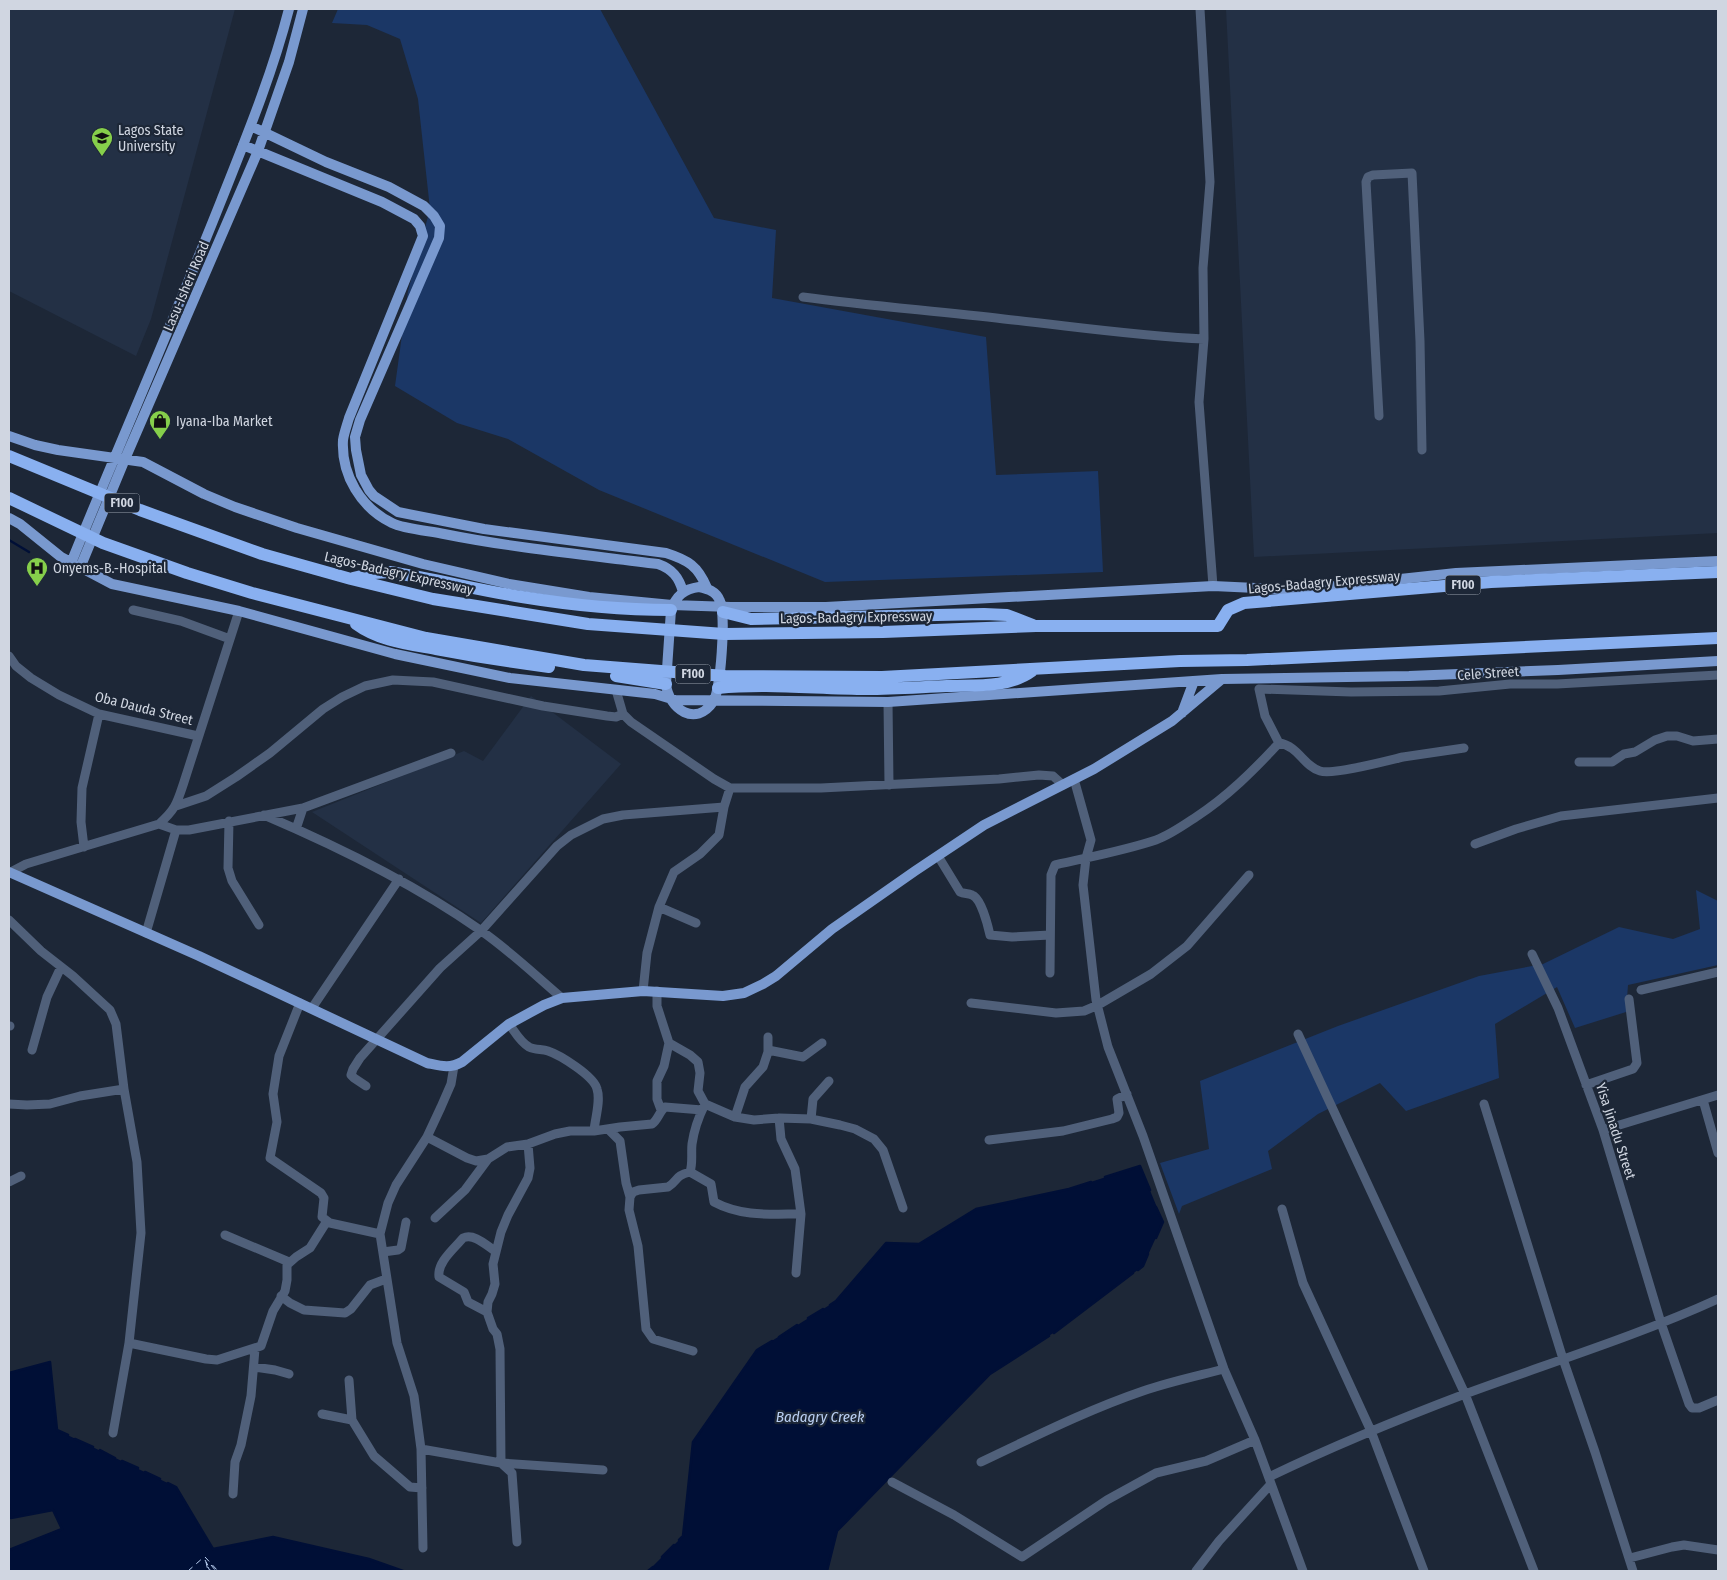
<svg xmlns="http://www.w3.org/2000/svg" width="1727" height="1580" font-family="'Fira Sans Condensed',sans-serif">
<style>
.built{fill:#233045}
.green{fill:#1b3766}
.water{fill:#000f36}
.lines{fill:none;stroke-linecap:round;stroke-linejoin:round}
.stream{stroke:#000f36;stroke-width:2.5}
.ferry{stroke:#bacff2;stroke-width:1;stroke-dasharray:6 5;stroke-linecap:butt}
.minor{stroke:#50607a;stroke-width:9}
.major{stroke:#7999cf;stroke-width:10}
.highway{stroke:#89b0f0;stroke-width:12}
.labels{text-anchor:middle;stroke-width:4.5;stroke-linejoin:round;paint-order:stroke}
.shield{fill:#1d2737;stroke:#9aa2ae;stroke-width:1}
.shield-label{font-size:12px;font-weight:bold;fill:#d0d6e1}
.poi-label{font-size:14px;fill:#d0d6e1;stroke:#1d2737;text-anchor:start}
.street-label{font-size:14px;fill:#d0d6e1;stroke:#1d2737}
.water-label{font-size:15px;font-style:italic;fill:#bacff2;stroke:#1d2737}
</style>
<rect width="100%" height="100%" fill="#1d2737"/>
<!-- built -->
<path class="built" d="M9,9H235L151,319L136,356L9,291Z
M1226,9H1718V533L1254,557Z
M531,696L621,764L481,923L312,812L464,751L483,761Z"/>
<!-- green -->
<path class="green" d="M338,9H600L714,218L776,230L772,298L986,337L996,475L1098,471L1103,572L825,582L599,490L508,439L457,423L395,386L408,291L430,209L418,99L400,39L367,25L332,23Z
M1696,890L1718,901V965L1628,985L1626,1012L1575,1028L1557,987L1495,1024L1499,1078L1406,1111L1380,1083L1318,1114L1268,1151L1272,1169L1182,1206L1179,1214L1160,1163L1209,1149L1200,1081L1338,1026L1479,976L1543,964L1619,927L1673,939L1700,929Z"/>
<!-- water -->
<path class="water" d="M1140,1166L1163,1222L1143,1266L1061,1328L990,1374L837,1531L827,1571H648L683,1536L693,1442L757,1350L836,1301L886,1243L919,1244L976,1209L1069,1189Z
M50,1362L57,1430L176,1487L213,1549L273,1537L369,1559L403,1571H9V1550L62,1528L53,1510L11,1518L9,1505V1373Z"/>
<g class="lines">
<!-- stream -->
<path class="stream" d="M9,540L29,552
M1105,1177L1140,1166L1150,1190
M1156,1238L1163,1222L1156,1207
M1138,1270L1143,1266L1148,1254
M830,1305L836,1301L886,1243L919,1244L976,1209L1069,1189L1091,1182
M808,1318L823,1309
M1054,1333L1133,1273
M779,1337L797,1325
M9,1373L50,1362L57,1430L68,1435
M75,1439L93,1447
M100,1450L115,1458
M122,1461L138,1468
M145,1472L160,1479
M168,1483L176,1487L213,1549L273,1537L369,1559L403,1571
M9,1505L11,1518L53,1510L62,1529L9,1550
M679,1540L683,1536L693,1442L757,1350L772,1341
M662,1557L674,1545
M648,1571L653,1567
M827,1571L837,1531L990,1374L1049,1336"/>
<!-- ferry -->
<path class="ferry" d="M205,1557L218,1571
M205,1560L211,1571
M206,1562L208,1571
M211,1565L216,1571
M208,1567L210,1571
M188,1571L204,1557"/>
<!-- minor -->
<path class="minor" d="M1200,9L1210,182L1203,268L1204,339L1199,402L1213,586
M803,297C870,306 937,311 1004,319C1071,326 1137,336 1204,339
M1379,416L1366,182L1368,177L1373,175L1412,173L1420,341L1422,450
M133,610L181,621L230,639
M9,656L16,666L31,678L59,695L99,714L198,736
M616,690L623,714L631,722L714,779L730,788H821L999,779L1039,775L1053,776L1063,785
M888,702L889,785
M1464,748C1444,751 1424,754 1403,757C1386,761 1334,775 1320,771C1303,766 1299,746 1279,743L1265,716L1259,689L1351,692L1439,691L1510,684H1557L1718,675
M1579,762H1612L1624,754L1635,752L1655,740L1667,736H1677L1693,741L1718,739
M1074,779L1091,840L1086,858L1083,885L1096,1000L1108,1047L1143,1136L1224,1369L1255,1440L1303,1571
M176,806L206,796L236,777L270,753L323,709L342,697L365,686L393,680L433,682L543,706L607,716L616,717L623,714
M264,815C339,847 413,883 480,930C509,950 535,975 562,998
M229,821L228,868L232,881L259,925
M159,824L176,830H189L303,808L451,753
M296,829L303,808
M1475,844L1516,829L1561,816L1718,798
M84,847L81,822L82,788L99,714
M938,856L960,892C964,894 968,893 972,895C981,898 988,926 990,935L1012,937L1050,935
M9,873L26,864L159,824C176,809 177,803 184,782L239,611
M659,907L696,923
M9,920L41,951L73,976L110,1010L116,1024L124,1089L137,1162L141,1233L129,1343L113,1433
M146,933L176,830
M1532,954L1558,1008L1603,1130L1661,1323L1689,1404L1692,1408H1699L1718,1400
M1050,973L1051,875L1055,865C1089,857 1123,851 1156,840C1170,835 1184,825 1196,817C1228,796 1253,771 1279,743
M1641,990L1718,972
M643,991L647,953L659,907L674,872L700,854L719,835L724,807
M657,991V1006L669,1043L690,1055L698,1062L700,1073L698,1091L705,1104L735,1117L754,1120L779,1118L811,1119L840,1125L855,1129L874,1139L883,1150L903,1208
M300,1003L279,1056L273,1094L277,1122L270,1158L321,1193L324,1198L322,1217L330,1223L380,1234
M971,1003L1056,1013L1084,1011L1098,1005L1151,974L1187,946L1249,875
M312,1008L399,879
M509,1024C515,1032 520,1042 529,1047C535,1050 542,1049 548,1051C560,1055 594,1076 597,1089C601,1101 595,1118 594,1131
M9,1026H10
M1298,1034L1465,1394L1534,1571
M32,1050L47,997L61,967
M768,1050L803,1057L822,1043
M1586,1085L1633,1069L1637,1063L1629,999
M366,1086L354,1078L351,1075L353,1069L360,1058L440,968L481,931L557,846L571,835L603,819L623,815L724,807L730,788
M1703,1100L1718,1153
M9,1104L27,1105L50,1104L80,1096L124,1089
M1484,1104L1563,1359L1595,1452L1633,1571
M661,1110L657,1099V1081L664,1066L669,1043
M735,1117L745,1087L763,1067L768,1052V1037
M779,1118L781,1139L795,1169L801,1214L796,1273
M811,1119L813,1099L829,1081
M608,1129L620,1141L626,1183L630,1197
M1603,1130L1718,1095
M427,1137L467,1158L476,1161L488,1159L507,1147L528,1144L555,1134L570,1131H594L620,1127L652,1124C658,1120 659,1112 665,1107L702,1110
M989,1140L1063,1131L1112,1119L1117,1117L1119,1113L1117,1099L1127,1094
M528,1144L530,1168L528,1178L508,1215L501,1232L493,1264L495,1284L492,1294L488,1302L487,1312L493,1329L497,1334L500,1349L501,1463L603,1470
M690,1172L711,1184L714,1202C742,1217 771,1214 801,1214
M9,1182L21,1176
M1282,1209L1303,1283L1371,1431L1424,1571
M435,1218L465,1190L488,1159
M225,1235L289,1262
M383,1252L398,1250L401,1248L406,1222
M281,1296L290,1303L304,1310L345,1313L351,1309L370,1285L386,1279
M487,1312L468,1302L464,1292L439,1277C437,1262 454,1249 463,1238C474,1233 486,1245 495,1251
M129,1343L206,1359L217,1360L261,1346L273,1311L285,1291L287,1280V1265L296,1257L310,1248L327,1221
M693,1351L653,1339L646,1329L638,1246L629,1210L630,1197L633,1192L639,1190L668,1187C679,1180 674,1176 690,1172C693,1163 691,1153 692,1144C694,1130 699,1116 705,1104
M254,1367L275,1370L289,1374
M349,1380L352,1420L374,1456L410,1487L422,1488
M322,1414L352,1420
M421,1449L501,1463L512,1473L517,1542
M981,1462C1034,1437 1087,1410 1143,1391C1169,1382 1197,1376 1224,1369
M1269,1477C1333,1446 1399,1419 1465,1394C1549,1363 1637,1336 1718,1299
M892,1482L954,1515L1022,1557L1107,1500L1156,1473L1206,1461L1255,1440
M233,1494L235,1462L241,1445L251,1396L255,1349
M423,1548L421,1449L414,1396L397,1343L380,1234L388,1203L396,1185L427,1137L441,1107L451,1084L454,1066
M1630,1558L1672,1547L1684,1545L1718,1550
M1196,1571L1219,1541L1271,1484"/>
<!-- major -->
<path class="major" d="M251,126L326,162L389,187L424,206L434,216L440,226L439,238L360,420L355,437L356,450L361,475L369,490L374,496L398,512L484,529L666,553C688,560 698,566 707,588
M243,145L382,202L414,219L420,226L423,236L349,418C347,425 344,433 343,440C341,475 361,508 392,523C404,529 430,531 444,534C514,548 587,555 658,564C672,569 679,577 683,592
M9,436L35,445L58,450L143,462L204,494L235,507L297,528L423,564L509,584L589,597L672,605L731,607H826L1213,586L1298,590L1456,573L1718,561
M9,518L20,524L61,557L112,584L239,611L395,654L510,678L655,694L675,700L888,702L1222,679L1409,676L1558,670L1718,661
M71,563C120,442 173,322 221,201C246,138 272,75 289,9
M80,568L125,459L258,151L289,62L303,9
M699,587C708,589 716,591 720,601C726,613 721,691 713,702C696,727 669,710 666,684L671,610C676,596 684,589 699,587Z
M1182,713L1194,681
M9,872L199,956L427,1063C441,1066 449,1069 462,1062L509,1024L544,1005L562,998L643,991L723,996L744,993L763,984L776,976L832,929L915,871L984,825L1094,769L1172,721L1222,679"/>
<!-- highway -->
<path class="highway" d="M9,456L140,510L262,554L351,579L433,599L588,624L724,634L883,632L1036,626H1218L1228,610L1244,603L1491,582L1718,572
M9,498L103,543L187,573L252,593L426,638L584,665L725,676L882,677L1180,661L1247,660L1718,638
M353,578L374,573L390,572C435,579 478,590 522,597C571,605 622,610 671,610
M723,612L751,619L984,614L1007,615L1033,625
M356,624C379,641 408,644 436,649C473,656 511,662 549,667
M616,676L666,684
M718,688C767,683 818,689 867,689C894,689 921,687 947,686C975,685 1009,688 1032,671"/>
</g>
<!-- icons -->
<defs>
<g id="university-pin" transform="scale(1.125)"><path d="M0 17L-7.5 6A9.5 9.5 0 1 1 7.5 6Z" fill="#86cf4b" stroke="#1d2737"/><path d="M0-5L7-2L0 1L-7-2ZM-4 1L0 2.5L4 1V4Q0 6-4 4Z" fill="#111"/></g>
<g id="shop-pin" transform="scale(1.125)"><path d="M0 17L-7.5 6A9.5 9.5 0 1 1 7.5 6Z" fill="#86cf4b" stroke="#1d2737"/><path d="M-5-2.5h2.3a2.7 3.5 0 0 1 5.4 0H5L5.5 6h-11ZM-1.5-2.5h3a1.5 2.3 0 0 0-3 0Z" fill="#111"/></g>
<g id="hospital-pin" transform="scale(1.125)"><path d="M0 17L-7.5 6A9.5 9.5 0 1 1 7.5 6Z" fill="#86cf4b" stroke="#1d2737"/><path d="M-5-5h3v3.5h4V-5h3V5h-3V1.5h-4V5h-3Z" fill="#111"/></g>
</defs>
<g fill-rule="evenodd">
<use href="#university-pin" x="102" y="138"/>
<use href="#shop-pin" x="160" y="421"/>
<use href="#hospital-pin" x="37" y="568"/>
</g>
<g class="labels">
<!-- shield labels -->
<g class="shield">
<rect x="104.5" y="493.5" width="35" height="19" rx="4"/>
<rect x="1445.5" y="575.5" width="35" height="19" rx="4"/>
<rect x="675.5" y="664.5" width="35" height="19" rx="4"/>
</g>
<g class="shield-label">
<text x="122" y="507">F100</text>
<text x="1463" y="589">F100</text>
<text x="693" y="678">F100</text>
</g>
<!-- poi labels -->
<g class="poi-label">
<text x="118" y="135">Lagos State<tspan x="118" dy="16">University</tspan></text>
<text x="176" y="426">Iyana-Iba Market</text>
<text x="53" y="573">Onyems-B.-Hospital</text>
</g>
<!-- street labels -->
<g class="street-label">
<text transform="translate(186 286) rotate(-67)" y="5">Lasu-Isheri Road</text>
<text transform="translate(399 573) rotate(13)" y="5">Lagos-Badagry Expressway</text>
<text transform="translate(1324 582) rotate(-5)" y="5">Lagos-Badagry Expressway</text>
<text transform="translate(856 617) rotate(-1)" y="5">Lagos-Badagry Expressway</text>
<text transform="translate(1488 673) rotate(-4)" y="5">Cele Street</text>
<text transform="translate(144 708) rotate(14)" y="5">Oba Dauda Street</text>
<text transform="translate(1616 1131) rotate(72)" y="5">Yisa Jinadu Street</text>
</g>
<!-- water labels -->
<g class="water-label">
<text x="820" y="1422">Badagry Creek</text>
</g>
</g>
<!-- border -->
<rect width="1727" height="1580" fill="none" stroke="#d0d6e1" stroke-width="20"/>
</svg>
